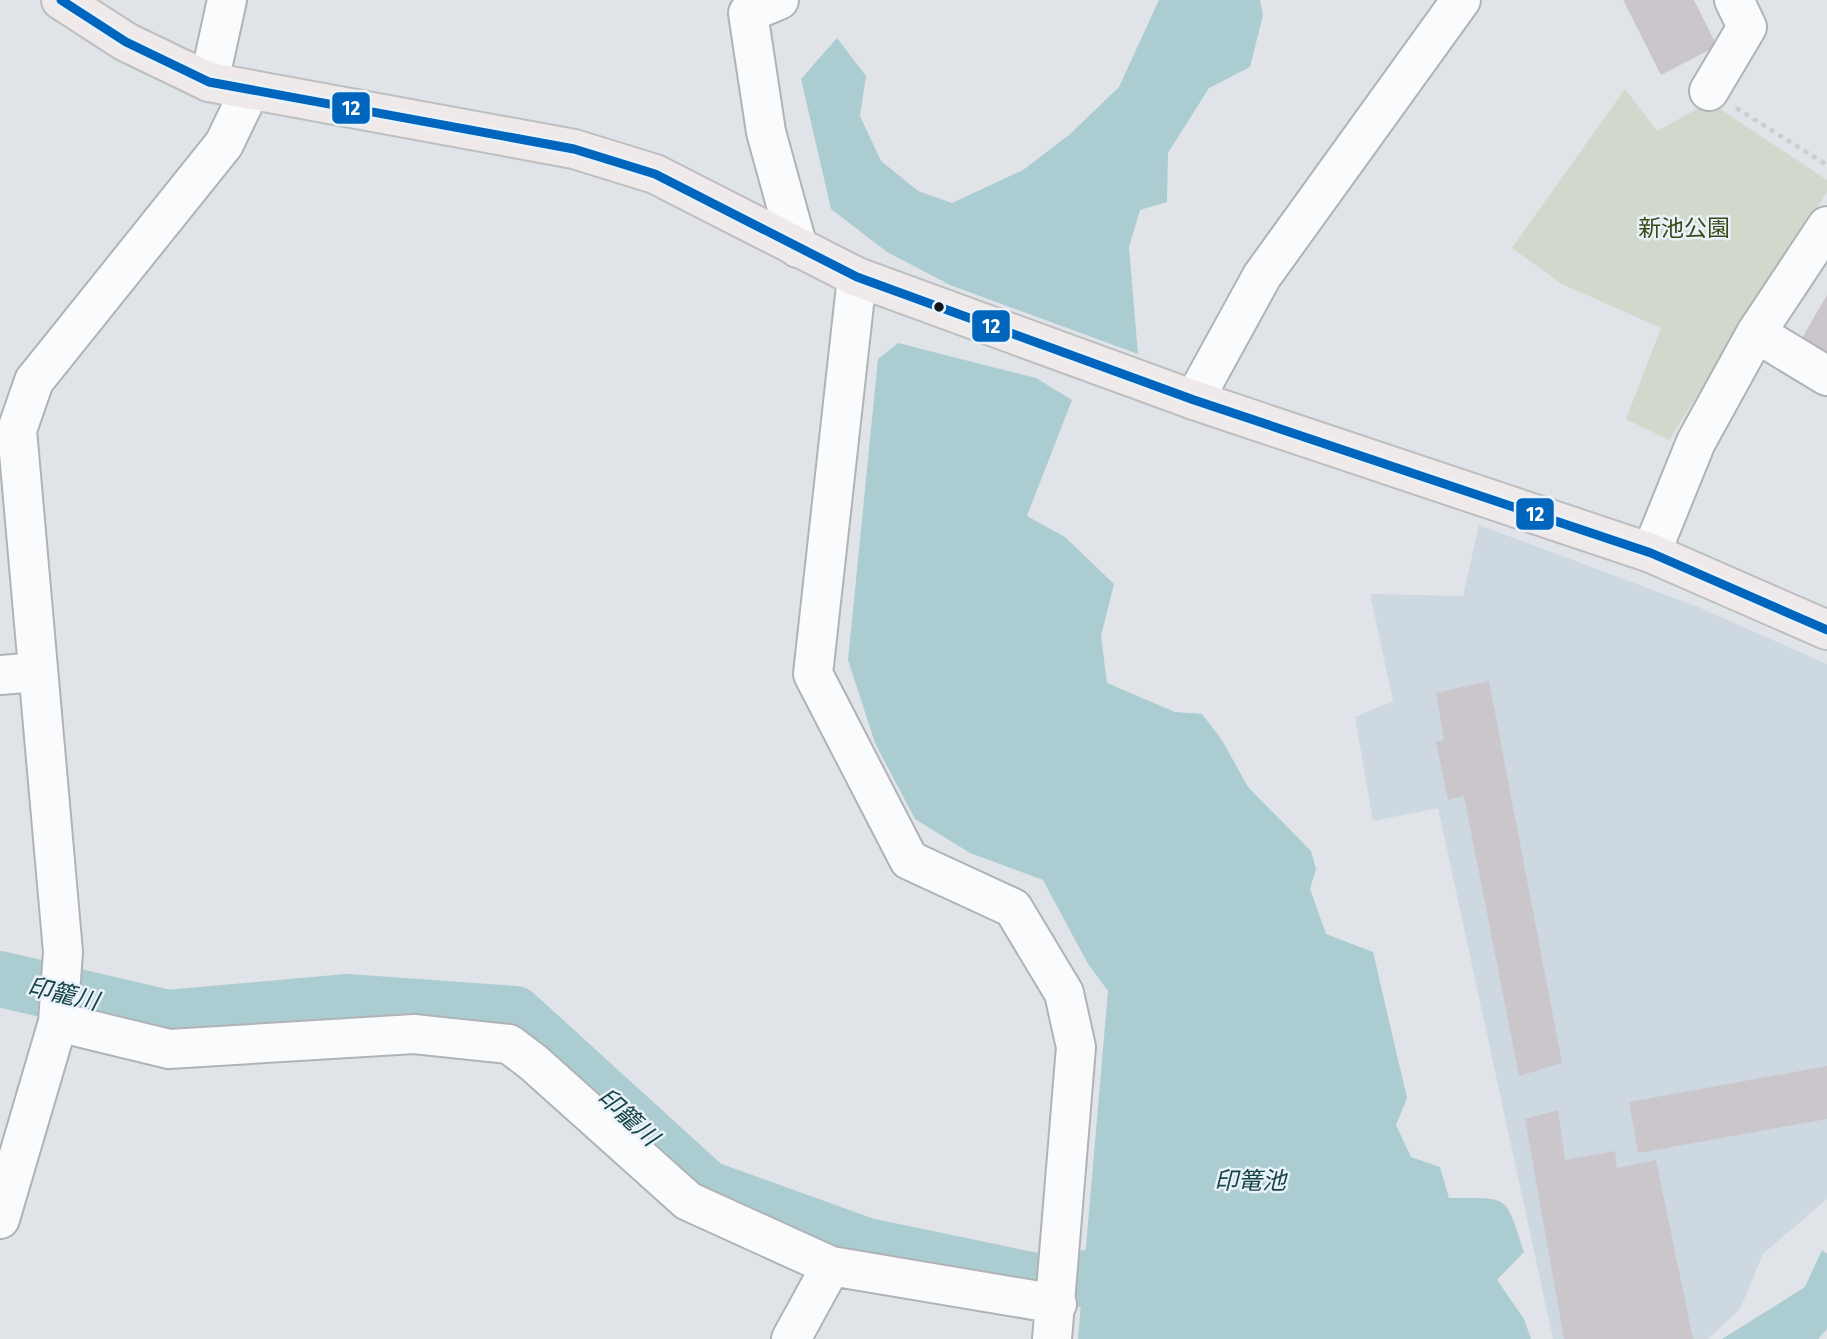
<svg xmlns="http://www.w3.org/2000/svg" width="1827" height="1339" font-family="'Fira Sans','Noto Sans JP',sans-serif">
<style>
.built{fill:#ced8e0}
.green{fill:#d0d9cc}
.water{fill:#abcdd1}
.lines{fill:none;stroke-linecap:round;stroke-linejoin:round}
.river{stroke:#abcdd1;stroke-width:56}
.building{fill:#cbc6cc}
.minor-casing{stroke:#b0b3b6;stroke-width:42}
.major-casing{stroke:#bcbec0;stroke-width:42}
.path{stroke:#cccdce;stroke-width:4.5;stroke-dasharray:5 5;stroke-linecap:butt}
.minor{stroke:#fafbfc;stroke-width:38}
.major{stroke:#f0e9e9;stroke-width:38}
.bus-1-casing{stroke:#eaf2f9;stroke-width:14}
.bus-1{stroke:#0065bd;stroke-width:9}
.bus-dot{fill:#15171a;stroke:#eaf2f9;stroke-width:2.5}
.labels{text-anchor:middle;stroke-width:5;stroke-linejoin:round;paint-order:stroke}
.park-label{font-size:23px;fill:#364a16;stroke:#eaf2f9}
.water-label{font-size:24px;font-style:italic;fill:#164347;stroke:#eaf2f9}
.line-badge{stroke:#eaf2f9;stroke-width:2.5}
.badge-label{font-size:19px;text-anchor:middle;font-weight:bold;fill:#fff}
</style>
<rect width="100%" height="100%" fill="#e0e4e8"/>
<!-- built -->
<path class="built" d="M1479,525L1698,607L1827,664V1199L1763,1254L1740,1309L1708,1339H1553L1438,808L1373,821L1355,717L1393,701L1370,594L1463,596Z"/>
<!-- green -->
<path class="green" d="M1625,89L1657,131L1710,102L1827,180V192L1669,440L1626,419L1661,328L1562,284L1512,248Z"/>
<!-- water -->
<path class="water" d="M1159,0H1260L1263,15L1250,67L1209,88L1168,153L1167,202L1140,210L1129,247L1138,354L950,285L887,252L831,209L801,79L837,38L866,76L860,116L881,161L918,191L952,203L1023,170L1069,135L1119,87Z
M898,343L1036,378L1072,400L1027,516L1065,537L1114,584L1101,636L1107,683L1175,712L1202,714L1222,740L1248,787L1311,851L1316,869L1310,889L1326,934L1373,952L1407,1098L1396,1125L1411,1157L1440,1167L1449,1198C1510,1198 1505,1193 1524,1252L1497,1280L1524,1319L1531,1339H1078L1108,991L1088,964L1043,880L970,853L915,819L875,743L848,660L878,359Z
M1822,1250L1827,1254V1329L1818,1339H1722L1805,1287Z"/>
<g class="lines">
<!-- river -->
<path class="river" d="M0,979L168,1018L347,1002L515,1014L706,1188L867,1246L1040,1282L1174,1271L1229,1339"/>
</g>
<!-- building -->
<path class="building" d="M1623,0H1694L1717,46L1661,75Z
M1827,295V353L1802,338Z
M1489,681L1562,1063L1519,1076L1464,796L1448,800L1436,742L1444,740L1436,693Z
M1827,1066V1119L1638,1153L1629,1102Z
M1558,1110L1565,1160L1615,1151L1617,1168L1656,1160L1693,1339H1564L1525,1119Z"/>
<g class="lines">
<!-- minor casing -->
<g class="minor-casing">
<path id="minor" d="M779,0L748,13L766,132L798,248
M209,82L227,0
M1709,91L1747,27L1734,0
M857,277L813,674L909,860L1013,908L1064,993L1076,1047L1052,1339
M1756,333L1827,376
M1194,400L1262,276L1461,0
M1651,553L1696,442L1756,333L1827,226
M0,675L38,672
M58,1022L169,1049L414,1034L509,1044L534,1063L688,1201L831,1266L1057,1304
M0,1219L58,1022L63,952L17,430L34,381L224,144L250,90
M791,1339L831,1266"/>
</g>
<!-- major casing -->
<g class="major-casing">
<path id="major" d="M61,0L126,42L209,82L574,149L655,174L857,277L1194,400L1651,553L1827,630"/>
</g>
<!-- path -->
<path class="path" d="M1736,108L1827,165"/>
<!-- minor -->
<use href="#minor" class="minor"/>
<!-- major -->
<use href="#major" class="major"/>
<!-- bus-1 casing -->
<g class="bus-1-casing">
<path id="bus-1" d="M61,0L126,42L209,82L574,149L655,174L857,277L1194,400L1651,553L1827,630"/>
</g>
<!-- bus-1 -->
<use href="#bus-1" class="bus-1"/>
</g>
<!-- markers -->
<circle class="bus-dot" cx="939" cy="307" r="6"/>
<g class="labels">
<!-- park labels -->
<g class="park-label">
<text x="1684" y="236">新池公園</text>
</g>
<!-- water labels -->
<g class="water-label">
<text transform="translate(63 994) rotate(13)" y="8">印籠川</text>
<text transform="translate(628 1117) rotate(42)" y="8">印籠川</text>
<text x="1250" y="1189">印篭池</text>
</g>
</g>
<g class="line-badge">
<rect x="331" y="91" width="40" height="34" rx="7" fill="#0065bd"/>
<rect x="971" y="309" width="40" height="34" rx="7" fill="#0065bd"/>
<rect x="1515" y="497" width="40" height="34" rx="7" fill="#0065bd"/>
</g>
<g class="badge-label">
<text x="351" y="115">12</text>
<text x="991" y="333">12</text>
<text x="1535" y="521">12</text>
</g>
</svg>
